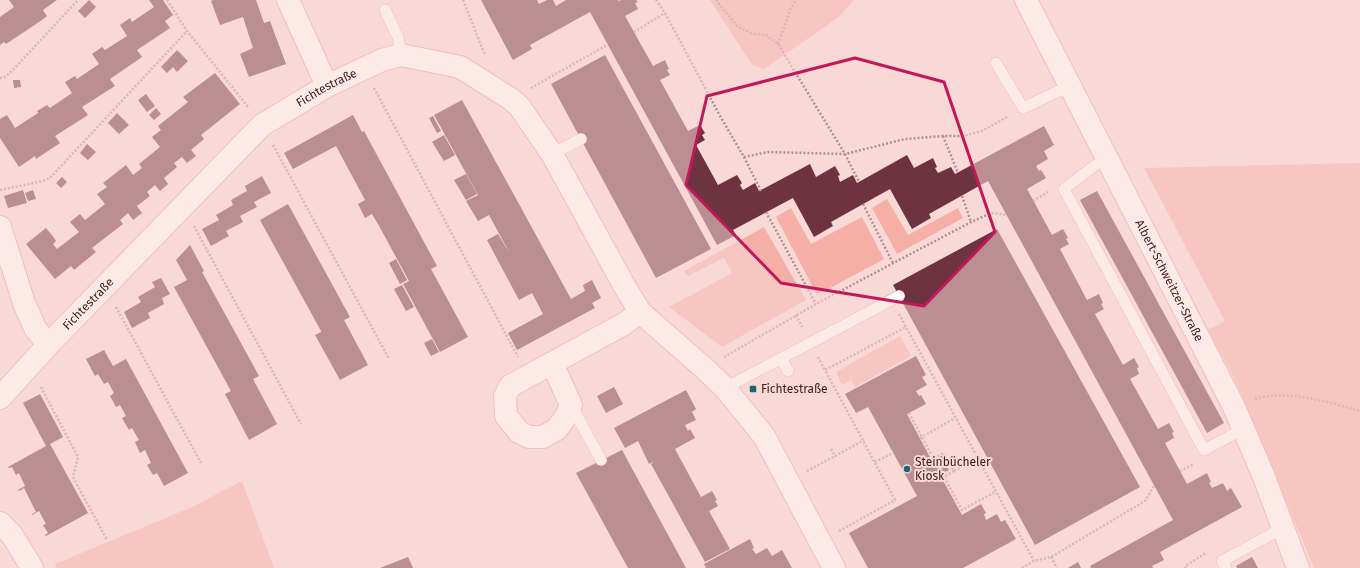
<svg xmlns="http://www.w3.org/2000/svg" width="1360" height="568" font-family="'Fira Sans',sans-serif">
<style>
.green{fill:#f5afa7}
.building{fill:#6e3341}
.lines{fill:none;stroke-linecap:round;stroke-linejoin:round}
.service-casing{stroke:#e79d95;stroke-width:12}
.minor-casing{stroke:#e79d95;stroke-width:24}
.tertiary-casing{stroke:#e79d95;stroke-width:24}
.path{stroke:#b1928f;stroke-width:2.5;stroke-dasharray:2 2;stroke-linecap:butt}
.service{stroke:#fff;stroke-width:11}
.minor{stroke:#fff;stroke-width:22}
.tertiary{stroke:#fff;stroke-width:22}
.marked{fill:none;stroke:#c2185b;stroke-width:3;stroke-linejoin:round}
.poi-dot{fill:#1a666f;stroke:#f9d9d5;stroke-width:1.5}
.labels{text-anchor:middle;stroke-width:4;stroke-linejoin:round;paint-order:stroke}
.street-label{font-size:12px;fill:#3b1e1c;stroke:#f9d9d5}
.poi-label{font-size:12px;fill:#3b1e1c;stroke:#f9d9d5;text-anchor:start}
</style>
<rect width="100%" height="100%" fill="#f9d9d5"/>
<!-- green -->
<path class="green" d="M710,0H854L839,17L764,69L752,65Z
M1360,163V568H1314L1234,378L1208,330L1225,321L1144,168Z
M887,199L908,235L958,208L963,218L897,254L872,208Z
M791,208L811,244L862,217L884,259L817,295L776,217Z
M764,227L806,300L722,347L669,307L732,273L724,258L688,276L684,271Z
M900,336L911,356L855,387L851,380L842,385L836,372Z
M242,481L274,568H56L55,564L192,507Z"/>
<!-- building -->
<path class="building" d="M9,0H57L43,10L47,16L42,20L6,44L4,42L0,45V17L14,7Z
M89,0L96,7L85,18L78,11Z
M149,0H163L173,15L165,21L170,28L137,50L142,57L110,79L115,86L82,107L88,115L55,136L60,143L36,159L35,156L19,167L0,138V119L7,115L15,128L38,113L37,111L47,105L50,108L72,93L65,82L75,76L77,79L99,64L92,54L102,47L105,50L127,36L120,25L130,18L132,22L154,7Z
M213,0H256L264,23L270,21L286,64L249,77L240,54L253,48L243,17L220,25L211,1Z
M481,0H537L539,4L547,0H553L556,6L566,0H618L619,1L621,0H636L638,2L635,3L638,9L625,16L653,66L665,60L669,69L667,70L670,75L660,80L688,131L700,125L705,133L702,135L705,140L696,145L718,185L737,175L742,183L740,185L743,190L755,183L759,191L810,164L816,177L835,166L840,175L838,176L840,182L853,175L857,183L907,155L914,168L933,158L937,167L935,168L938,173L951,167L955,174L1044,126L1054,145L1044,151L1048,159L1036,166L1039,171L1041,170L1046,178L1027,189L1052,235L1063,229L1068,238L1066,239L1069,244L1060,249L1087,300L1099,294L1103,303L1101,304L1104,309L1095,314L1123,365L1134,358L1139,367L1137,368L1139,374L1130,379L1158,429L1169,423L1174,432L1172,433L1174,438L1165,443L1187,484L1207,473L1211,482L1209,483L1212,488L1223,483L1227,491L1231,488L1242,507L1160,552L1164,560L1152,566L1153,568H1091L1090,566L1173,520L988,181L929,214L931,218L912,229L890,189L831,222L833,226L814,237L793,198L733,230L736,235L717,245L590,12L530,45L532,49L513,60Z
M177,50L188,61L177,72L173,67L167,73L161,67Z
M605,55L711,249L656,278L551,84Z
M215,73L240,104L201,135L204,139L191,150L196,156L187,163L182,157L174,163L177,167L164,178L168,184L160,191L155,185L147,192L150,196L137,206L142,213L133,220L128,213L120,220L123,224L92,248L96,252L74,270L71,266L55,279L26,244L46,228L55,239L56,241L53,244L57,249L79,232L70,222L80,214L85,220L105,204L97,194L107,187L103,183L126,165L133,175L142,168L139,164L160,147L152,137L161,130L158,126L188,102L183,97Z
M13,80H20L21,87L14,88Z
M146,94L155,106L147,112L138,100Z
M462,100L571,299L585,291L583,285L592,280L601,298L592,303L595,308L517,350L508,333L543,314L532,293L519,300L487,240L498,234L510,254L489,215L478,221L466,201L478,195L434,115Z
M156,108L161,114L154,120L149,115Z
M117,113L129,125L119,134L108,123Z
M353,115L362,132L364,131L437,266L431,269L468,337L440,352L403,284L409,281L378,224L372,214L365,218L358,204L365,200L336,146L293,169L284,153Z
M433,116L441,131L437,133L429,118Z
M444,135L455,155L444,161L432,142Z
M87,144L96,152L88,160L80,153Z
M466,174L477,194L466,200L454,180Z
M262,176L271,193L254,202L257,207L240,216L243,222L226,231L229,236L211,246L202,229L219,220L216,215L233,205L231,200L247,191L245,186Z
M62,177L67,182L61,188L56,183Z
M23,190L27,203L8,208L4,196Z
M33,190L36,199L28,201L25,193Z
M1097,191L1224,423L1207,433L1080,200Z
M288,204L350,317L344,320L368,365L340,380L315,335L321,332V331L260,220Z
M997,229L1140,487L1035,545L893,285Z
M190,245L204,271L202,272L259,376L253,379L277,424L249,440L225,394L231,391L174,287L187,280L176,260Z
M396,259L407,280L400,284L389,263Z
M161,278L170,294L162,298L164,304L148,313L150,318L132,328L124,312L141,302L138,297L155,287L152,282Z
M402,285L414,307L406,311L394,289Z
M432,339L439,352L431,356L424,343Z
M104,350L113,366L126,359L188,473L164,486L157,473L153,475L147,465L151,463L145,450L140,453L135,442L139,440L132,428L129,430L122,418L126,416L120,405L116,407L110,396L114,393L108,382L104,384L98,374L95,376L86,359Z
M916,356L926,375L922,377L927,385L916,391L919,396L921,395L926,404L907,414L917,433L932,461L943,455L948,463L946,465L949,470L940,475L962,515L981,504L986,513L984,514L986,520L997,514L1001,522L1005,520L1016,539L963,568H868L849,533L917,496L868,407L856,413L845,394Z
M614,387L623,404L606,413L597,396Z
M686,390L696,409L692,412L696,420L685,425L688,431L690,429L695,438L675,449L701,497L712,491L717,500L715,501L718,506L709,511L730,549L705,562L651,464L655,461L649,464L638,441L625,448L614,428Z
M40,394L63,437L50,444L88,513L46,536L45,535L48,533L43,525L46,524L39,511L32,515V514L36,512L24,488L19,491L18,490L25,486L19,473L16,475L12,467L9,468L8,467L46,446L23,403Z
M622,450L686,568H628L576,473Z
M750,539L754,548L752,549L756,554L767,548L772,556L782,550L792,568H706L704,564Z
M408,557L413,568H380Z
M1252,557L1258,568H1237L1236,566Z
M1078,562L1081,568H1068Z"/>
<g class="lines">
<!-- service casing -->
<g class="service-casing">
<path id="service" d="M385,10L398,37L401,55
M996,63L1023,108L1071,85
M552,154L581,139
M1106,157L1064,189L1204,450L1243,429
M781,358L788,371
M725,388L899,296
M571,405L601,460
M1226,568L1222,561L1283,528"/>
</g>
<!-- minor casing -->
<g class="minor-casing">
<g id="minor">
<path d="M288,0L327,86"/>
<path id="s1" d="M1026,0L1234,407L1264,477L1298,568"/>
<path d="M0,227L24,303L35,328L48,345"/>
<path d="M552,363L571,405L566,416L557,429L543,437H529L519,432L506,416L505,396L510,386L624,324L640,312"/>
<path id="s2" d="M0,398L48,345L262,125L327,86L382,60L401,55L460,67L511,99L519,106L552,154L625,287L640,312L704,368L725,388L764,436L834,568"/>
</g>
</g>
<!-- tertiary casing -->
<g class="tertiary-casing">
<path id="tertiary" d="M0,523L12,535L32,568"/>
</g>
<!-- path -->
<path class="path" d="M167,0L187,31L249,108
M463,0L485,55
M656,0L665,13L720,116L744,157L768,152L845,154L905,139L943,136H963L982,131L1009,116
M716,0L738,27L754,34L766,35L778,44L845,154L859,182
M634,32L665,13
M778,44L791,8L796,0
M0,78H3L11,72L78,0
M374,88L518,357
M531,88L607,45
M943,136L958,173
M273,145L389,359
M744,157L761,191
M0,190L43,181L50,178L187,31
M962,196L971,222
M1033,201L1048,192
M863,204L893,263
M766,212L816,304
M194,226L301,424
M116,307L201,463
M899,314L1034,561
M796,315L802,327
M724,357L816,304L971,222L991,213L1007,215
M818,357L825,370
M41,387L78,457L73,477L107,540
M1255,399C1288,389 1327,402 1360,411
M909,413L933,458L944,453L954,471L977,459
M920,438L955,418
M831,449L835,456L864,440
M875,462L893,453
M807,471L835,456
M954,471L944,477L962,510L995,492
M1180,471L1194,464
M839,531L895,500L825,370L906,327
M1051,557L1057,568
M1022,568L1034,561L1051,557L1145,501L1154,486
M1186,568L1185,566L1206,553"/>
<!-- service -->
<use href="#service" class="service"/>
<!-- minor -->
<use href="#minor" class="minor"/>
<!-- tertiary -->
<use href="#tertiary" class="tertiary"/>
</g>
<!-- marked area -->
<path d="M0 0H1360V568H0ZM855,58L944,82L995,232L924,306L781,283L686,185L707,96Z" fill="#f9d9d5" fill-opacity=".55" fill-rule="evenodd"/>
<path class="marked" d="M855,58L944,82L995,232L924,306L781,283L686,185L707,96Z"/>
<!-- markers -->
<g class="poi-dot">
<rect x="749" y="385" width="8" height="8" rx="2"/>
<circle cx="907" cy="469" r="4"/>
</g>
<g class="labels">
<!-- street labels -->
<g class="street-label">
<text dy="4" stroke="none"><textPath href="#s2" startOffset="453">Fichtestraße</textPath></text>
<text dy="4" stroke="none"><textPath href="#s1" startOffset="315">Albert-Schweitzer-Straße</textPath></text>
<text dy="4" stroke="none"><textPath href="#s2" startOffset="129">Fichtestraße</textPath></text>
</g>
<!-- poi labels -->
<g class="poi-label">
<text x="761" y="393">Fichtestraße</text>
<text x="915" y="466">Steinbücheler<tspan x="915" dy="14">Kiosk</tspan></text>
</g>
</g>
</svg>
